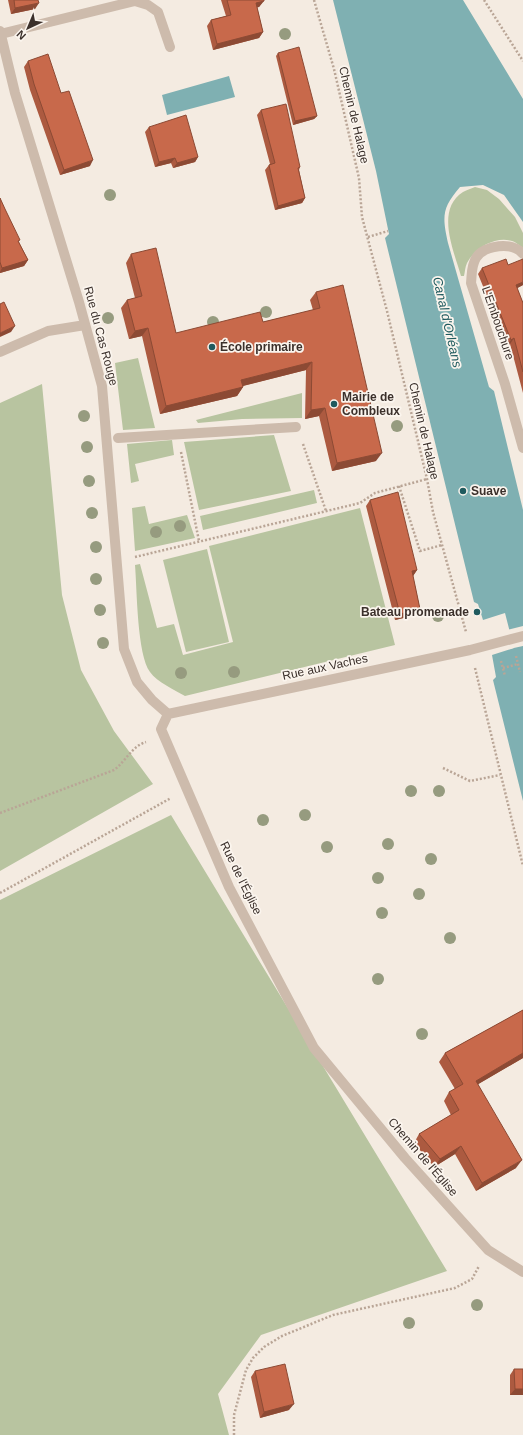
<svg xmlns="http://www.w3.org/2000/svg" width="523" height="1435" font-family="Arial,sans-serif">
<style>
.green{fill:#b8c4a0}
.water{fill:#7fb0b2}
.pier{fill:#f4ebe1}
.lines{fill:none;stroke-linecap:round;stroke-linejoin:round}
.path{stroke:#b9a596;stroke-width:2.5;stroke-dasharray:2 2;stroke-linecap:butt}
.minor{stroke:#cdbbac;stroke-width:10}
.tree{fill:#969b7f}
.wall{fill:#ac5a40}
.shaded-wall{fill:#8c4a34}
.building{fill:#c8694b;stroke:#8c4a34}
.poi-dot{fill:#1f5a5e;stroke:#fbf5ee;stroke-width:1.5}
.labels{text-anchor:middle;stroke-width:3.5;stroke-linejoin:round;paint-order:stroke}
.street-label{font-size:12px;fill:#3b302b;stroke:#fbf5ee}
.poi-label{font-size:12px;font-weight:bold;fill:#3b302b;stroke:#fbf5ee;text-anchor:start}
.water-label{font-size:13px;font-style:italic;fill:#1f5a5e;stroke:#fbf5ee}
</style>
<rect width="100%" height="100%" fill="#f4ebe1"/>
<!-- green -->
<path class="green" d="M475,187L487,190L499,199L515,217L523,233V248C520,246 516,242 512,241C495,236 475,248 467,263C465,267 465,272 464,276H461C454,251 435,210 463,192C466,190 471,189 475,187Z
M138,358L155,428L123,430L115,363Z
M42,384L62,595L81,670L114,731L153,784L0,871V403Z
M302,393V418L242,419L198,423L196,420Z
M274,435L291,491L199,510L184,442Z
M172,440L174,455L135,464L139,481L131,483L127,444Z
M314,490L317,503L203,530L200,516Z
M145,506L149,524L187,515L195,538L135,551L132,508Z
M360,508L395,645L185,696C175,690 157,682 150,672C137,655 137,589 135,565L140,564L157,628L174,624L183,655L233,642L209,546Z
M207,549L229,642L186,652L163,560Z
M171,815L447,1271L261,1335L218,1394L229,1435H0V900Z"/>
<!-- water -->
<path class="water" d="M333,0H463L523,99V222L504,195L483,185L460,187C442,208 442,216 448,243L489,387L494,391L523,510V801L493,680L496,677L492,655L514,648L505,613L483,620L478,604L474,602L385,238L389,234L376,171Z
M229,76L235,97L167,115L162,95Z"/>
<!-- pier -->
<path class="pier" d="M523,626V646L491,653L512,647L507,630Z"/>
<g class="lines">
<!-- path -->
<path class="path" d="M314,0L334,69L359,178L362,217L387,311L427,479L433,512L466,632
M484,0L523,61
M368,237L388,231
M303,444L326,511
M181,452L199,541
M399,486L420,551L442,545
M135,557L360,503L375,493L427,479
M516,656L520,672
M501,661L505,676
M475,668L523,866
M503,668L518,664
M443,768L470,781L500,775
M0,813L114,770C126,761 132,746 146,742
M0,893L171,798
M234,1435V1415L246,1370L253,1358L264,1347L282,1336L333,1315L455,1288L472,1279L479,1266"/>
<!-- minor -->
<path class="minor" d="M0,31L15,93L79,302L102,386L124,649L137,682L152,700L168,714
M1,34L135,1L148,5L158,12L170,47
M523,254C513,241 484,245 476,258C471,266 472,275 471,283L505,384L523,448
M0,352L48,331L85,325
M118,438L296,427
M168,714L161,729L229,887L314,1048L405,1158L488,1250L523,1272
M168,714L470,650L523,636"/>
</g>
<!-- trees -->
<g class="tree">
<circle cx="285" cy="34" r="6"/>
<circle cx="110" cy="195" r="6"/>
<circle cx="266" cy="312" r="6"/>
<circle cx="108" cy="318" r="6"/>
<circle cx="213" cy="322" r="6"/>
<circle cx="84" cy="416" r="6"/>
<circle cx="397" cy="426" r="6"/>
<circle cx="87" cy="447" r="6"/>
<circle cx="89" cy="481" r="6"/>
<circle cx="92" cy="513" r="6"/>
<circle cx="180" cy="526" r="6"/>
<circle cx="156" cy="532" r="6"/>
<circle cx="96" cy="547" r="6"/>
<circle cx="96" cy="579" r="6"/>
<circle cx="100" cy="610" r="6"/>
<circle cx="438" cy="616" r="6"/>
<circle cx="103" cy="643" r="6"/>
<circle cx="234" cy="672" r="6"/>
<circle cx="181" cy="673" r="6"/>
<circle cx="411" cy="791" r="6"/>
<circle cx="439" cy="791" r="6"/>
<circle cx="305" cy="815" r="6"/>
<circle cx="263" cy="820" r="6"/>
<circle cx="388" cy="844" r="6"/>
<circle cx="327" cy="847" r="6"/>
<circle cx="431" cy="859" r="6"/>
<circle cx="378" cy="878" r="6"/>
<circle cx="419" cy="894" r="6"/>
<circle cx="382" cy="913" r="6"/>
<circle cx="450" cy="938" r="6"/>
<circle cx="378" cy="979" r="6"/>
<circle cx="422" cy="1034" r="6"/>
<circle cx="477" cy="1305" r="6"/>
<circle cx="409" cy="1323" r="6"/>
</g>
<!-- wall -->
<path class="wall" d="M8,0H38L35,9L11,14Z
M221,0H264L259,7H257L263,32L259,38L213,50L207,26L211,20L226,16Z
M278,53L317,116L314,119L293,125L276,56Z
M28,61L61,93L90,166L60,175L30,90L24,67Z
M261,110L300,167L299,170L305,198L302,203L275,210L265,170L269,165L270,164L257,115Z
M149,127L198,157L195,162L173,168L171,163L155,167L145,132Z
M0,198L19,242L28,260L24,266L0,273Z
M131,254L176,333L263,322L313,310L310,300L316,292L376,461L332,471L319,416L305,419L306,370L242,386L243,387L237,396L160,414L142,336L129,339L121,308L127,300L135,298L126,263Z
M508,265L523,285L517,288L523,303V393L510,344L507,345L478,274L482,268Z
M370,500L417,570L413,576L420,609L416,615L395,620L366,506Z
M523,1010V1058L478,1084L516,1168L476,1191L455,1154L434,1167L414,1143L419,1134L451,1115L444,1101L449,1092L455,1089L439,1062L445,1053Z
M514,1369L523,1395H510V1375Z
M255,1371L289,1410L260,1418L251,1377Z"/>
<!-- shaded-wall -->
<path class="shaded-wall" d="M264,1L259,7L252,9L256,3Z
M39,3L35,9L11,14L15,8Z
M263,32L259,38L213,50L217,44Z
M317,116L314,119L293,125L295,121Z
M198,157L195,162L173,168L177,163Z
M175,158L171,163L155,167L159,162Z
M93,160L90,166L60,175L64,170Z
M305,198L302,203L275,210L278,206Z
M28,260L24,266L0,273V272L2,268Z
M523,282V285L512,291L516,285Z
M15,326L11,332L0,337V333Z
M148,328L142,336L129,339L135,331Z
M514,338L510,344L507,345L511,340Z
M312,362L306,370L235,388L241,380Z
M243,387L237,396L160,414L166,406Z
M325,408L319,416L305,419L311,410Z
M382,453L376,461L332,471L337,463Z
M417,570L413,576L408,577L412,571Z
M420,609L416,615L395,620L400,614Z
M523,1053V1058L470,1089L476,1081Z
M461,1146L455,1154L434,1167L440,1159Z
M522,1160L516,1168L476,1191L482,1183Z
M515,1389H523V1395H510Z
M294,1404L289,1410L260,1418L264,1412Z"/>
<!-- building -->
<path class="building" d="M14,0H38L39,3L15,8Z
M227,0H264V1L256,3L263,32L217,44L211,20L231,15Z
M299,47L317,116L295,121L278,53Z
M48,54L61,93L69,91L93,160L64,170L34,84L28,61Z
M286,104L300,167L298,168L305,198L278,206L269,165L275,163L261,110Z
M186,115L198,157L177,163L175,158L159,162L149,127Z
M0,198L5,209L20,240L18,241L28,260L2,268L0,262Z
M156,248L176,333L260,312L263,322L320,308L316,292L343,285L382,453L337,463L325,408L311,410L312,362L241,380L243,387L166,406L148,328L135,331L127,300L142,296L131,254Z
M506,259L508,265L523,259V282L516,285L523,303V372L514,338L511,340L482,268Z
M4,302L15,326L0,333V304Z
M398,492L417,570L412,571L420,609L400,614L370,500Z
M523,1010V1053L476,1081L522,1160L482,1183L461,1146L440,1159L419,1134L459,1110L449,1092L463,1084L445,1053Z
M285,1364L294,1404L264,1412L255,1371Z
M514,1369H523V1389H515Z"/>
<!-- markers -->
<g class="poi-dot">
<circle cx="212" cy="347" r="4"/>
<circle cx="334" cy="404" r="4"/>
<circle cx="463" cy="491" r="4"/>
<circle cx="477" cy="612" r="4"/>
</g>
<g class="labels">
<!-- street labels -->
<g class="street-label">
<text transform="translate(354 115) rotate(77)" y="4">Chemin de Halage</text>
<text transform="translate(498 323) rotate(71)" y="4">L'Embouchure</text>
<text transform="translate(101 336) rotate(75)" y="4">Rue du Cas Rouge</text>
<text transform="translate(424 431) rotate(77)" y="4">Chemin de Halage</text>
<text transform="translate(325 667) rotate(-12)" y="4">Rue aux Vaches</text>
<text transform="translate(241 878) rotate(64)" y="4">Rue de l'Église</text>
<text transform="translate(423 1157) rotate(49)" y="4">Chemin de l'Église</text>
</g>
<!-- poi labels -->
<g class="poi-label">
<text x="220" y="351">École primaire</text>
<text x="342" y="401">Mairie de<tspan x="342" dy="14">Combleux</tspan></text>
<text x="471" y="495">Suave</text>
<text x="469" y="616" text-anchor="end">Bateau promenade</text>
</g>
<!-- water labels -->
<g class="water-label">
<text transform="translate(448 322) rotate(77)" y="5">Canal d'Orléans</text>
</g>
</g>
<!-- north arrow -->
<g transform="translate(28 28) rotate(224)" stroke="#fbf5ee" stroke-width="3" paint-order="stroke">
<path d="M0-3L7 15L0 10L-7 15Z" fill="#3b302b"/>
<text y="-6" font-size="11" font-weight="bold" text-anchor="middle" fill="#3b302b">N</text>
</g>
</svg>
